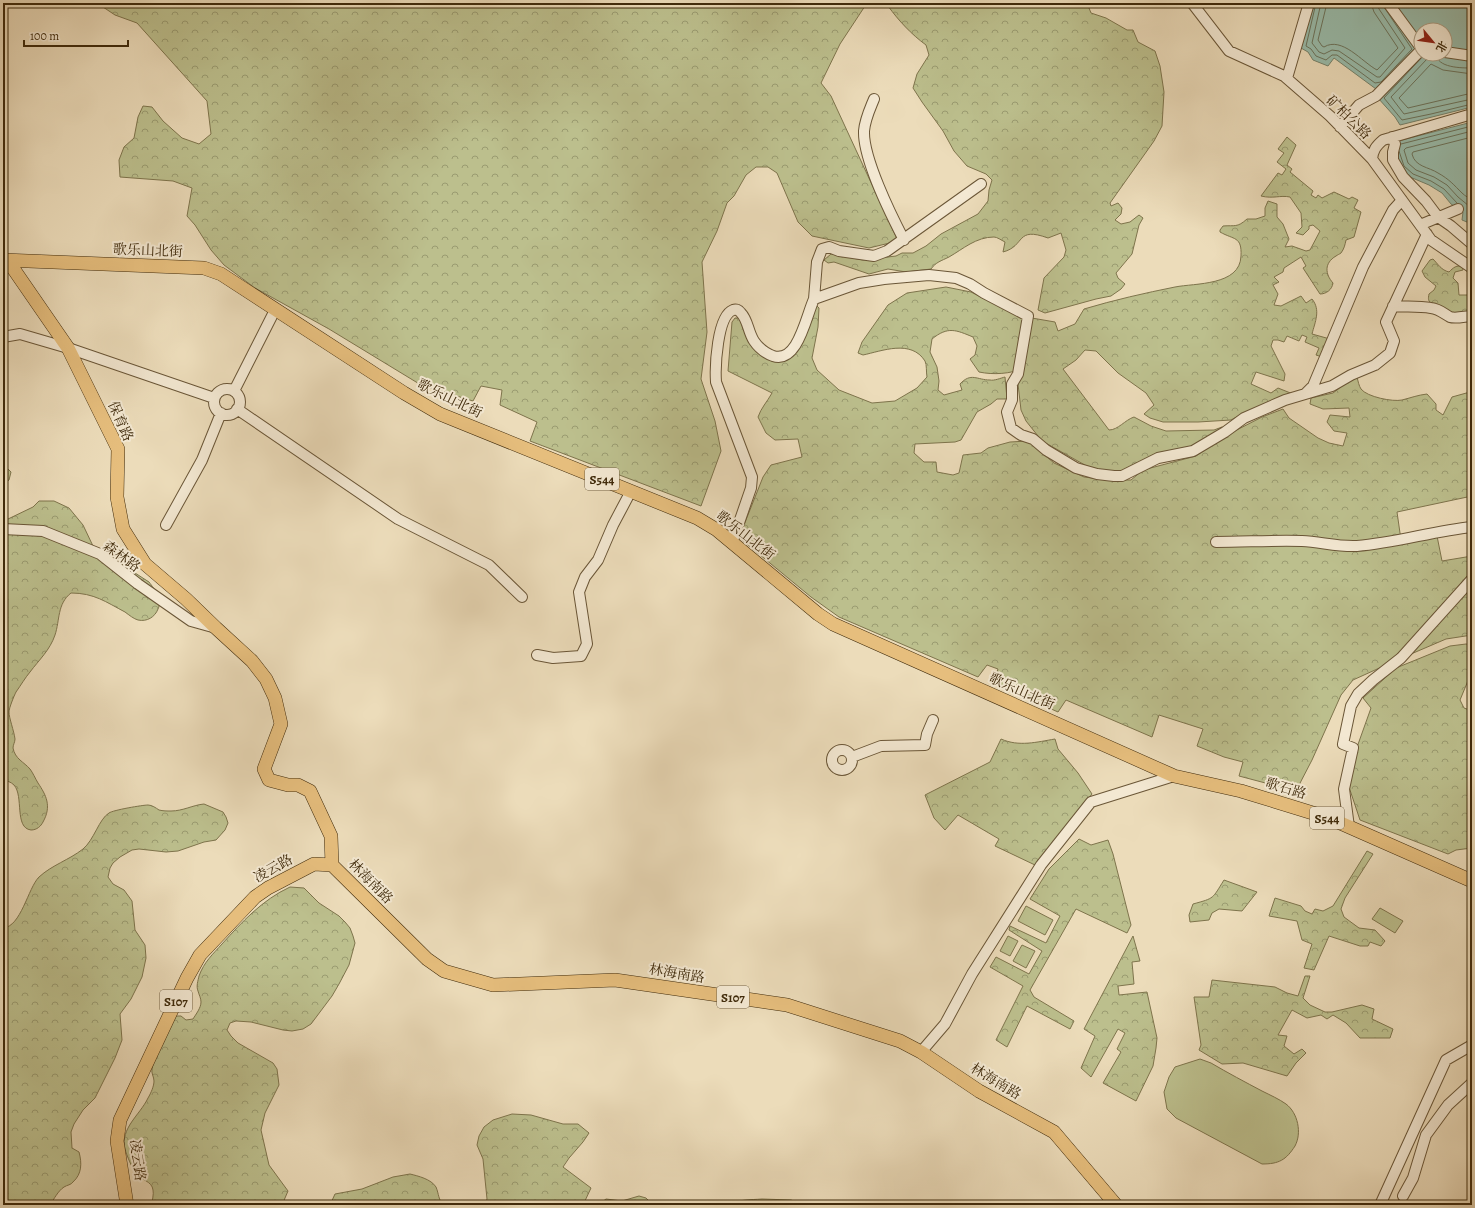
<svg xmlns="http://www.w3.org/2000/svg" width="1475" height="1208" font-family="Alegreya,'Noto Serif SC',serif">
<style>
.forest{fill:url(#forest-crowns);stroke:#7e744c}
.pitch{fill:#bcbf8d;stroke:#7e744c}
.water{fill:#99bcab;stroke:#75826b}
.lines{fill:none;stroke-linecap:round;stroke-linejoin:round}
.shore{stroke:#6c735b;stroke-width:1}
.minor-casing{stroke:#6a5637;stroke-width:12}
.major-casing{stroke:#3f2a0b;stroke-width:14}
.minor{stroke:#f3e8d2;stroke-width:10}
.major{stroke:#e6be7d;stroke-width:13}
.labels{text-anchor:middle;stroke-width:4;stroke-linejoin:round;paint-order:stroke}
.shield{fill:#f3e8d2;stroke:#756347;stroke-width:1}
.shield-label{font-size:13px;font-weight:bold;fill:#3f2a0b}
.street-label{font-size:14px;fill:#3f2a0b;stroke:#f3e8d2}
</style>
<defs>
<pattern id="forest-crowns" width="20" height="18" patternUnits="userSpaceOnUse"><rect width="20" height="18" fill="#bcbf8d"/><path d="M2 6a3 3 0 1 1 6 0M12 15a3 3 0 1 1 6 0" fill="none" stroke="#9a9b71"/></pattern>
</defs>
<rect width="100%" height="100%" fill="#ecdcba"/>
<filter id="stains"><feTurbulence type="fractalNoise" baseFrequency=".005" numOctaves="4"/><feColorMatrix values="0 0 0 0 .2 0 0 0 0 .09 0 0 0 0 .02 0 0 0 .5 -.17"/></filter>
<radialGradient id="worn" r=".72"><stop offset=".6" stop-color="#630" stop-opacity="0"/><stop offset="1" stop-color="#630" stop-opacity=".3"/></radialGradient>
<!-- forest -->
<path class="forest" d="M97,3H867L840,44L821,83L831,96L898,241L869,248L812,236L798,222L777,173L768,167H756L746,175L734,196L727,203L717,231L702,262L707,332L701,379L715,421L721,451L701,506L530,441L537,422L500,405L502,390L481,386L473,401L421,385L329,329L255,288L224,265L211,250L195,225L187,216L192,188L173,181L120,177L119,160L124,147L134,138L138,117L143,106L152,107L163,121L182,138L199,144L211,134L207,101L137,23L115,15Z
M888,3H1019L1028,6L1040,3H1087L1091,13L1106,18L1127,30H1133L1138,42L1155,51L1160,66L1164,92L1162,126L1154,141L1110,203L1111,206L1118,203L1122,208L1121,214L1115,220L1121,224L1130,222L1139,215L1143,218L1139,225L1132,254L1116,273L1118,278L1125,284L1121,289L1111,296L1096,299L1045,313L1038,310L1044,278L1064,257L1066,250L1061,233L1048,238C1015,226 1026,246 1003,252L1005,242C1001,240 997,237 994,237C976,237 963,249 949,257C941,261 936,262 931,269L906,272L888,269L869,274L834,262L828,263L824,260L831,254L863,260L896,256L902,253H913L926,246L941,234L978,214L988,201L989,190L992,180L986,174L967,166L954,151L943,131L922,102L913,88L917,74L929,55L926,45C911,34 899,21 888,6Z
M1287,137L1296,145L1287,165L1292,169L1290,172L1313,191L1311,195L1316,198L1318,195L1322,198L1334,192L1349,199L1352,197L1358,200L1354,208L1361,212L1354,237L1346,240C1345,245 1344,249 1341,253C1338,255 1339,254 1336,256C1324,263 1325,274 1333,283C1332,290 1326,294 1320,294L1303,268L1306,266L1301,257L1284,268L1283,272L1274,277L1279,282L1273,285L1278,294L1274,305L1281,306L1301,296L1306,303L1312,299C1321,310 1315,322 1312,334L1330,339L1322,357L1316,355L1319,348L1305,342L1307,337L1302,335L1299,341L1287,336L1284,342L1278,340H1273L1271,346L1285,374L1284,381L1256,372L1251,384L1271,393L1278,388L1293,394L1242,414L1231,420L1198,422H1163L1150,418L1144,414L1154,405L1146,393L1118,373L1096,351L1085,350L1076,360L1063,369L1109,430C1118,430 1125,420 1134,417L1151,426L1166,431L1214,430L1222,427L1225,428L1200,444L1123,472H1111L1092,469L1042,441L1026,421L1021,410L1018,384L1024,368C1011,374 993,375 979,372L970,359L975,355L977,346L973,337C956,330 948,326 932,339L930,352L937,367L939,381L938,390L944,395L962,390L960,384C971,372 977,380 990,380C994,381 1001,378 1005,377L1007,399H997L991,404L977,412L961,440L955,442L915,444L914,453L924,462H936L937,472L953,475L959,473L963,455L981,453L988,448L1010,442L1028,441L1054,463L1084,477L1108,480H1131L1143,470L1196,456L1227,435L1262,417L1283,409L1289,418L1318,438L1329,443L1343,446L1347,433L1334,431L1327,422L1330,415L1350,417L1349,408L1323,409L1310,404L1311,398L1333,393L1346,383L1357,377C1358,381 1359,386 1361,389C1367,397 1393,402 1402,400C1410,398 1418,395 1427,394L1436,404V410L1443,415L1452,397L1470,392L1472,390V496L1397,512L1400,533L1403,542L1437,536L1442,561L1472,556V571L1407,644L1386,665L1353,680L1341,695L1312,760L1298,787L1288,789L1239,776L1243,762L1224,757L1197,746L1203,729L1159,715L1152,737L1066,700L1058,712L993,683L998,669L987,665L978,677L839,617L811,597L742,540L740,535L763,477L771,465L802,457L798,439L775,440L766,433L758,417C761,408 767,402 772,393L728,371L732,322L735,318H739C743,327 747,338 752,346C760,359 783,367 794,355C804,345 811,317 815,304L819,308L818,327L812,358L817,370L839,390L872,403L895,401L917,388L927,377C926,372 927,365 925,361C911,339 882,351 863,355L858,353L862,342L888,305L907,293L946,287L971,292L1001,307L1026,317L1055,322L1058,331L1075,324L1084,309C1114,300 1145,293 1175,287C1195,283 1240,286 1241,256C1242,236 1234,240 1220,232V230L1223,226C1235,225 1237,228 1247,219H1256L1265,216V208L1268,201L1277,204V217L1283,224L1289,239L1285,247L1292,246L1306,251L1310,250L1320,231L1313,225L1309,226V229L1303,235L1296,233L1302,227L1301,213L1290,197C1280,195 1273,199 1261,196L1278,173L1282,175L1286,169L1277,162L1284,153L1278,149Z
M1433,259C1438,264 1441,270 1449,272C1453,268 1457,264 1463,267V270L1455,272L1453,278L1458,283L1459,295H1471L1472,282L1471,309L1461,317L1432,304C1428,301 1428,299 1429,294L1434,290L1436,286L1425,277L1422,271L1430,260Z
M3,464L11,472L9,480L3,485Z
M39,501H54L69,508L83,525L93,546L149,582C155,590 163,599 158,609C155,617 147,622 138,620C134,619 129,615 125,612C106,602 94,593 71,593C57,604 60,620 55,635C50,650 39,660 30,672C25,678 21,685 16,692C14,696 9,708 9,712C9,718 14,731 15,739C15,742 13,745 13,748C15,759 24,762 30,769C33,773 35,778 38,783C46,795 52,806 43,822C41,826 37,830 31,830C14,828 24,796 14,785C11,782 7,781 3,779V519L6,520L33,507Z
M1472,584V635L1446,639L1411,654Z
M1466,644L1472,645V671L1460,700L1464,708L1472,711V848L1456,850L1448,854L1360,820L1349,787L1356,750L1371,708L1363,698L1396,668L1450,646Z
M1001,739C1019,747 1037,742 1055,739L1058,749L1078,773L1092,794L1035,865L995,846L999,839L958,815L945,830L934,818L925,795L990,762Z
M204,804L223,812L226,817L228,823L225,830L216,840L204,842L178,851L166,852L139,849L132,850L120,857L113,863L110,868L108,877L113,884L124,890L132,901L135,930L145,945L146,958L142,977L131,999L120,1014L122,1040L115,1058L95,1098L83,1110L74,1124L71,1132L72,1148L79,1152C82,1163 82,1174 73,1182C71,1185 67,1185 64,1187C58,1191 54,1199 50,1205H3V928C21,927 28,888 39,877C52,865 69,860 83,849C94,840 99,819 109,813C113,810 143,805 148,805C152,805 156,808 159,810C163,811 167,811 171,811C183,811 193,805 204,804Z
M1079,839L1091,845L1108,840L1113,854L1131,925L1127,933L1076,909L1030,990L1034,997L1074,1021L1070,1029L1027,1006L1007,1047L996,1040L1023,986L990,967L996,957L1029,974L1042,951L1009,930L1010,926L1046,943L1060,916L1030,899L1049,869Z
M1367,851L1373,854L1345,898L1341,909L1344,917L1359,928L1375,930L1385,941L1381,946L1370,942L1368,946H1360L1329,936L1314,970L1304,968L1312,944L1302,940L1297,921L1269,916L1275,898L1301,906L1305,911L1312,914L1315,909L1323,911L1333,906Z
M1224,880L1257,892L1242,911L1219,909L1212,913L1209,920L1190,922L1189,915L1193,904C1215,898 1212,899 1224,880Z
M290,887L304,888L319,903L339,916L345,922L350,928L353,936L355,943L349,965L339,984L332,996L311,1024L303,1029L292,1031L283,1030L251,1022L236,1021L230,1023L227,1030L231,1036L238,1043L273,1063L277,1069L279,1085L265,1113L261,1130L269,1165L288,1191L282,1205H152C152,1200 154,1194 153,1190C152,1181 141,1180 136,1174C133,1170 126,1154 125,1149C120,1128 140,1115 148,1098C151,1093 154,1086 154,1081C154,1077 151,1073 152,1069C154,1055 169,1029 175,1016H181L186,1020L193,1019C196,1014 201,1008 201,1002C201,998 199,995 198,991C196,986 198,981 199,976C204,962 213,954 222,944C242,922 262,900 290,887Z
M1133,936L1140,961L1132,962L1134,984L1118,986L1119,995L1147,992L1157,1038L1156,1048L1153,1066L1136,1101L1103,1083L1121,1052L1117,1049L1125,1033L1118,1029L1091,1077L1081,1068L1095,1036L1084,1029Z
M1305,976H1310L1303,998L1310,1005L1325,1012H1332L1362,1005L1374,1009L1372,1019L1393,1029L1390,1038H1360L1346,1023L1333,1015L1327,1019L1321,1015L1307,1018L1292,1010L1278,1035L1287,1036L1284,1046L1294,1054L1302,1049L1306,1053L1296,1063L1287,1076L1243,1063L1222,1064L1199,1050L1201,1045L1194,997H1209L1212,980L1275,987L1287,993L1298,996Z
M512,1114L531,1115L563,1124H578L589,1133C582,1146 570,1154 563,1167L591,1188L583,1205H485L487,1199L483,1159L477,1145L479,1136L484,1127L493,1120Z
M410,1174C418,1176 431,1179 436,1187C439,1194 438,1200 444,1205H330L335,1194L362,1189L393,1177Z
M639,1196L646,1198L653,1205H598L606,1199L622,1201Z
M762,1199L791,1200L805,1205H729C739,1199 750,1200 762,1199Z"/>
<!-- pitch -->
<path class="pitch" d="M1026,906L1053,920L1045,935L1018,921Z
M1380,908L1403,921L1395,933L1372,919Z
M1008,936L1018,941L1010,956L1000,951Z
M1022,945L1035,951L1026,968L1013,961Z
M1200,1059L1211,1063C1228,1073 1245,1082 1262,1091C1270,1095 1279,1099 1286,1104C1298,1113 1302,1133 1295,1146C1286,1160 1279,1164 1262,1164L1176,1118L1167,1109L1164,1092L1169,1077L1175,1067Z"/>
<!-- water -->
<path class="water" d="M1313,3H1385L1418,50L1381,88L1378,86L1376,89L1334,58L1328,66L1313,60L1308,52L1301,48V46Z
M1394,3H1472V51L1445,47V30H1421V41Z
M1421,54H1434L1472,60V107L1400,125L1395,117L1378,98Z
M1472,122V228L1467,222L1462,220L1463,212L1451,204L1442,193L1429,185L1410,177L1400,167L1398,161V141Z"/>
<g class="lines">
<!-- shore -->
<path class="shore" d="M1316,3L1306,46L1311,49L1316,56L1326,60L1332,55H1337L1375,83L1381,82L1412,49L1382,4
M1321,3L1312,43L1319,52L1324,54L1332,50L1339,51L1377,77H1380L1405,48L1379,9L1377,3
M1327,3L1318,40L1322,46L1324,47C1342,36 1362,62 1377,70L1398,48L1374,12L1371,3
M1430,54L1427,59L1391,97L1404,114L1472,99
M1436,54C1437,68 1461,68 1472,68
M1424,55L1384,98L1402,120L1431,114L1472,104
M1472,74L1443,70L1431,64L1399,98L1408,108L1472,93
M1472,131L1406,148L1404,150L1408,163L1416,170L1434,177L1447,185L1458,197L1469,206L1472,211
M1472,137L1413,152L1412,154C1415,167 1429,167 1438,173C1449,179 1454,185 1462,193C1465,196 1469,198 1472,200
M1401,144L1472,126
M1399,151L1404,166L1413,174L1431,181L1444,189L1457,203"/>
<!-- minor casing -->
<g class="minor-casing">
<path id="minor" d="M1192,3L1229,51L1284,76L1330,116L1372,159L1431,240L1472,268
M1388,3L1421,48
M1445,52L1472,56
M1287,78L1309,3
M874,99C870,109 865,119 864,131C863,158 891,215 904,240
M1340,127L1359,105L1376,96L1421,50
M1392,137L1395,144L1393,152V160L1403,177L1426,201L1438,217L1451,226L1472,244
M1372,159C1373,150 1376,146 1383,140L1472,114
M1420,225L1458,209
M814,299L817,262L822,249L829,247L839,251L874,256L887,251L981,184
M1393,306C1406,307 1418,306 1431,308C1439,309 1443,313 1450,317C1456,319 1466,316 1472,316
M3,337L20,334L68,348L214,398
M214 402a13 13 0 1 1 26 0a13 13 0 1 1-26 0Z
M234,391L275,310
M1305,394L1313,386L1363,267L1393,210L1402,200
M237,409L398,519L489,565L522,597
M166,525L202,460L221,413
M3,529L43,531L100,554L138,584L191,621L216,628
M1216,542C1245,542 1274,540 1302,541C1321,542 1338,547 1357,546C1396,543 1433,531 1472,527
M732,543L751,488L752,477L716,382C715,367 717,316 733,310C736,309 739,310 741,313C748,320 748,332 754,341C758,347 765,353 773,356C798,364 806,316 814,299L859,283L884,279L929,275L956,278L970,284L984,293L1028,316L1018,374L1012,384V400L1007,412L1011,428L1021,435L1033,439L1046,450L1076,468L1097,474L1114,476H1122L1158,458L1193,451L1225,432L1244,418L1285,400L1332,386L1351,375L1375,365L1390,353L1394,341L1386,322L1427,234
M537,655L553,658L581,656L587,644L579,592L585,577L598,560L613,525L631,491
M832 760a10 10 0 1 1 20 0a10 10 0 1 1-20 0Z
M852,757L881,746L925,745L927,734L933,720
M1349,827L1344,789L1353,748L1343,744L1351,706L1358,694L1373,680L1401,658L1472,579
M921,1052L945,1024L972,974L1041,865L1091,802L1174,776
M1403,1196L1413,1178L1426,1135L1448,1105L1472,1083
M1380,1205L1446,1060L1472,1045"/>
</g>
<!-- major casing -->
<g class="major-casing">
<path id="major" d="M3,260L204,268L221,274L404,393L440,414L697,518L717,530L818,614L833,624L1174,776L1241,791L1329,818L1472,881
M8,261L68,348L118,449L117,497L123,529L145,564L186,599L216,628L252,661L266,679L275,698L281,724L264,769L269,780L288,785H298L310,791L331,836L332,865
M332,865L427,959L444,971L493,985L615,980L787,1005L900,1041L921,1052L979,1091L1054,1132L1116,1205
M127,1205L117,1141L120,1120L187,978L200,955L255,897L268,888L314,864L332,865"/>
</g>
<!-- minor -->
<use href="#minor" class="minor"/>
<!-- major -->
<use href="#major" class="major"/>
</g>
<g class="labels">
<!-- shield labels -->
<g class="shield">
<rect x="585" y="468" width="34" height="22" rx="3"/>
<rect x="1310" y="807" width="34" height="22" rx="3"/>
<rect x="717" y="986" width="32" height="22" rx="3"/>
<rect x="160" y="990" width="32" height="22" rx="3"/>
</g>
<g class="shield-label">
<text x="602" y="484">S544</text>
<text x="1327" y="823">S544</text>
<text x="733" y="1002">S107</text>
<text x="176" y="1006">S107</text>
</g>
<!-- street labels -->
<g class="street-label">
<text transform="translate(1349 117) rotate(44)" y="5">矿柏公路</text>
<text transform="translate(148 250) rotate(2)" y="5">歌乐山北街</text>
<text transform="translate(450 398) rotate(26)" y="5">歌乐山北街</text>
<text transform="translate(121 421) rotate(66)" y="5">保育路</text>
<text transform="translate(746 535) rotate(38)" y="5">歌乐山北街</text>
<text transform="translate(122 556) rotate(36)" y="5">森林路</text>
<text transform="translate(1022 691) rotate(24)" y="5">歌乐山北街</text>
<text transform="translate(1286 788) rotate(17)" y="5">歌石路</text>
<text transform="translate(273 868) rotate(-29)" y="5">凌云路</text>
<text transform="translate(371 881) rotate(45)" y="5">林海南路</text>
<text transform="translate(677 973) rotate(9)" y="5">林海南路</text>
<text transform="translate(996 1081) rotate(31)" y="5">林海南路</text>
<text transform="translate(138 1160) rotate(82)" y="5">凌云路</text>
</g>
</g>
<!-- margin -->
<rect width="1475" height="1208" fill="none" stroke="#ecdcba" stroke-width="16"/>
<rect x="4" y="4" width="1467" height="1200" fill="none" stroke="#3f2a0b" stroke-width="2"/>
<rect x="8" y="8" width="1459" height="1192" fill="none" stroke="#3f2a0b"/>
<!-- north arrow -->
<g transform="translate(1433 42) rotate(119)"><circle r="19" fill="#f3e8d2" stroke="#ab9c82"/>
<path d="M0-3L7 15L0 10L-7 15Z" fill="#8f2418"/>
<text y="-6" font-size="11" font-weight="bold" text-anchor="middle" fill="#3f2a0b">北</text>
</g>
<!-- scale -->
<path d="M24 40v6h104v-6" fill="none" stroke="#3f2a0b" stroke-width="2"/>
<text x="30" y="40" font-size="12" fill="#3f2a0b" stroke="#f3e8d2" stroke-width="3" paint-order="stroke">100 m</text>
<rect width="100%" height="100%" filter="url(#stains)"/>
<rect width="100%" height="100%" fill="url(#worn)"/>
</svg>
